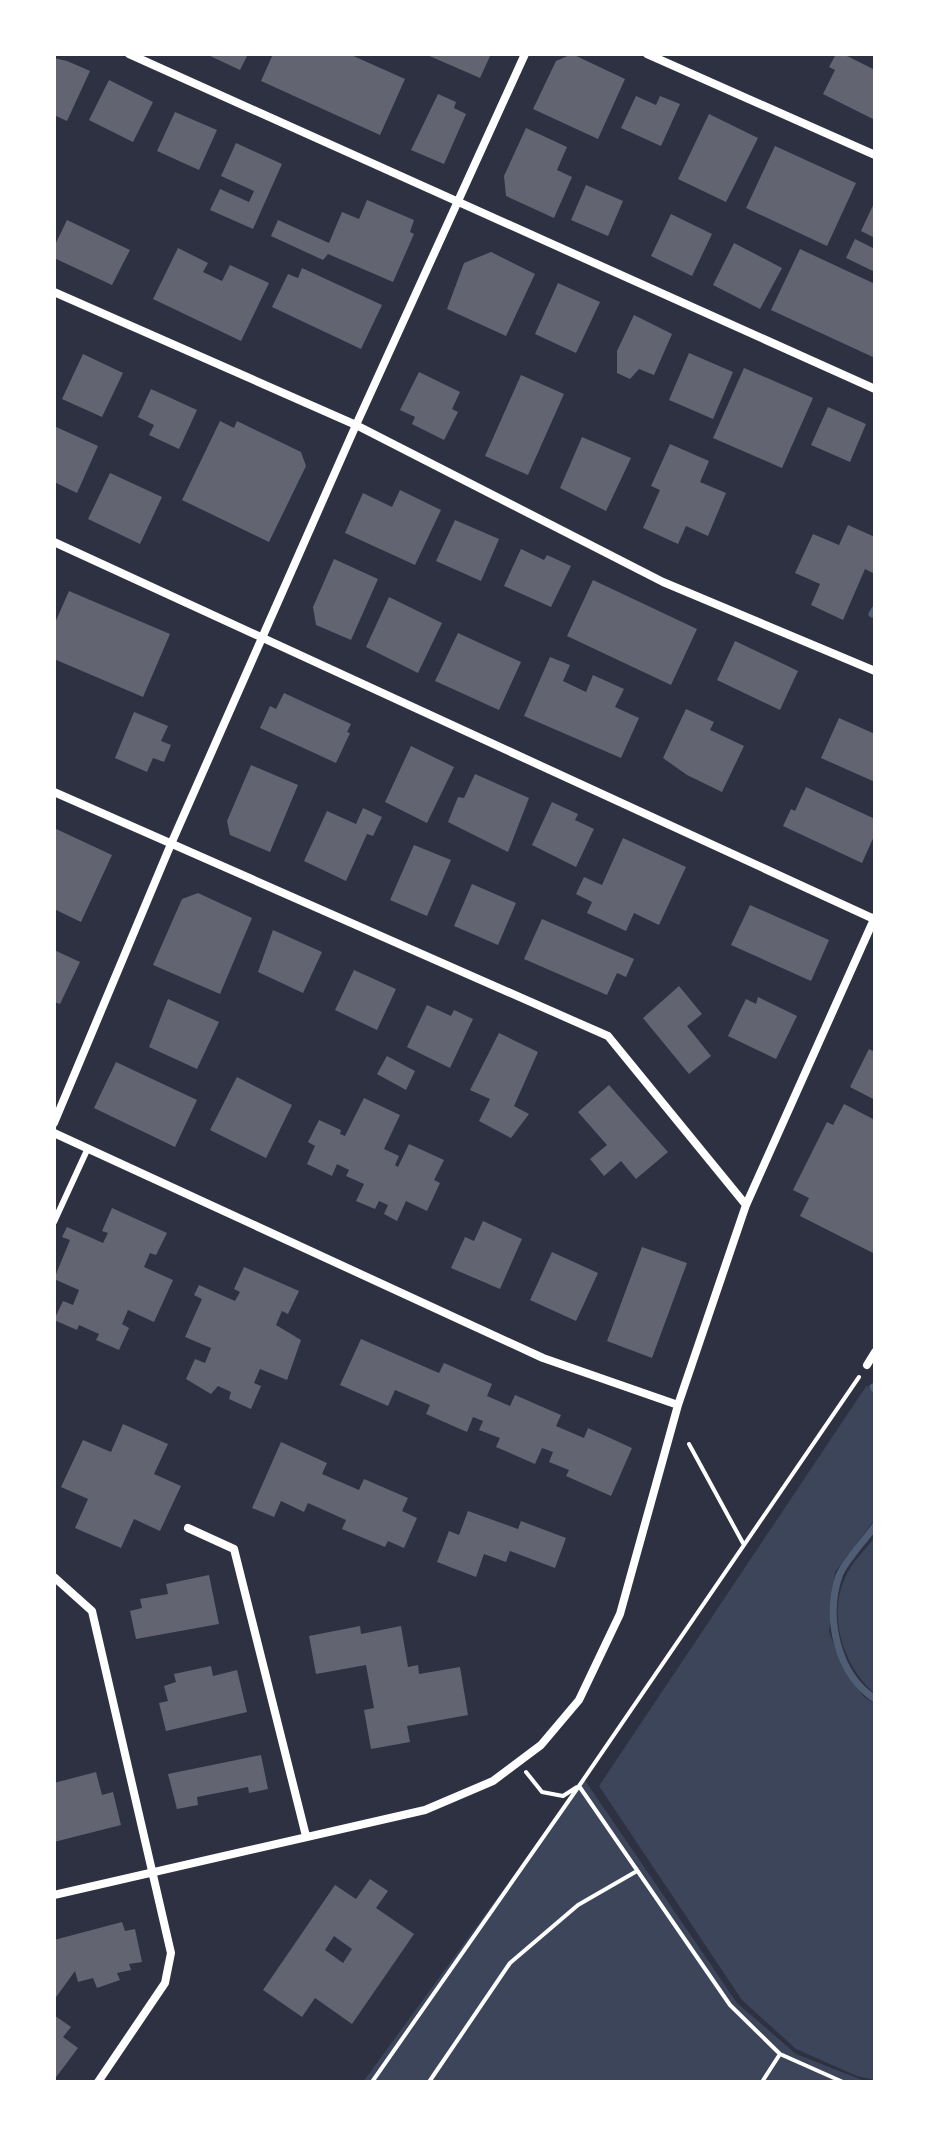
<svg xmlns="http://www.w3.org/2000/svg" width="929" height="2136" font-family="'Exo 2',sans-serif">
<style>
.green{fill:#3c4559}
.lines{fill:none;stroke-linecap:round;stroke-linejoin:round}
.stream{stroke:#4f5d75;stroke-width:7}
.building{fill:#626471;fill-rule:evenodd}
.path{stroke:#fff;stroke-width:4}
.service{stroke:#fff;stroke-width:6}
.minor{stroke:#fff;stroke-width:8}
</style>
<rect width="100%" height="100%" fill="#2d3142"/>
<!-- green -->
<path class="green" d="M867,1385L875,1396V1519L835,1572L829,1632L844,1670L864,1697L875,1704V2080L857,2076L796,2049L742,2000L599,1786Z
M875,1537V1694C844,1667 827,1617 845,1578C851,1563 866,1549 875,1537Z
M584,1779L737,2003L796,2054L867,2082H363Z"/>
<g class="lines">
<!-- stream -->
<path class="stream" d="M872,614L875,609
M873,1387L875,1390
M875,1526C865,1540 844,1562 839,1576C825,1618 837,1674 875,1699"/>
</g>
<!-- building -->
<path class="building" d="M206,54H248L240,70Z
M273,54H349L405,79L380,135L261,81Z
M425,54H491L480,78Z
M572,54L625,79L598,139L533,109L556,61Z
M836,54H843L875,70V120L823,94L835,70L829,67Z
M54,58L67,61L90,71L67,121L54,115Z
M109,80L153,102L133,142L89,120Z
M438,94L456,102L454,108L466,114L444,164L411,150Z
M636,96L656,105L660,96L680,104L661,146L621,128Z
M175,112L217,130L199,170L157,151Z
M709,114L758,138L726,202L678,179Z
M526,128L567,147L557,170L572,177L554,218L506,196L504,176Z
M236,143L282,164L253,229L210,210L220,189L249,202L254,191L221,176Z
M775,146L856,183L827,246L746,208Z
M586,185L623,201L608,236L571,220Z
M367,200L414,220L410,232L414,234L393,282L328,254L323,260L271,236L278,220L329,243L342,212L359,219Z
M875,201V238L861,231Z
M671,214L712,234L692,276L651,256Z
M67,220L130,250L112,285L54,258V247Z
M855,239L875,249V272L846,258Z
M734,243L782,268L760,309L713,285Z
M178,248L208,263L203,272L222,281L230,265L269,283L241,341L153,299Z
M800,249L875,284V358L771,310Z
M491,252L535,274L506,336L447,309L464,263Z
M302,268L382,305L361,349L272,307L288,274L298,278Z
M558,283L600,302L576,353L535,334Z
M634,315L672,334L654,375L639,369L630,379L617,373V351Z
M689,353L733,372L713,419L669,400Z
M83,354L123,373L102,417L62,399Z
M744,368L813,398L782,468L713,438Z
M419,372L460,392L452,409L458,412L444,440L412,424L415,417L400,410Z
M521,375L564,394L528,475L485,456Z
M151,389L197,410L179,449L149,435L154,425L138,417Z
M828,407L866,424L850,462L811,445Z
M220,421L234,428L237,421L301,452L306,466L269,542L182,500Z
M54,426L98,446L77,493L54,482Z
M582,437L631,458L606,511L560,488Z
M670,444L709,461L700,482L726,493L708,536L686,526L678,544L643,528L660,490L651,486Z
M110,473L162,497L140,544L88,519Z
M400,490L441,510L415,565L345,533L363,493L392,507Z
M455,520L499,539L481,581L436,561Z
M848,525L875,537V574L865,569L843,620L811,605L820,584L795,573L813,534L839,545Z
M521,549L544,560L547,555L571,566L551,607L504,586Z
M334,559L378,579L351,640L316,625L313,607Z
M593,580L697,629L671,685L567,636Z
M69,591L170,634L143,697L54,659V625Z
M389,597L442,623L418,673L366,647Z
M458,633L521,662L499,710L435,681Z
M735,641L798,671L780,710L717,680Z
M550,657L570,665L563,681L586,692L593,675L624,689L615,707L639,718L621,758L524,716Z
M284,693L351,724L347,732L350,733L336,763L260,728L270,706L276,709Z
M686,709L714,722L710,730L744,746L722,792L687,775L663,758Z
M134,712L168,726L161,741L171,745L164,762L153,758L147,772L115,758Z
M839,718L875,734V782L821,758Z
M411,746L454,767L427,823L385,802Z
M251,765L298,785L270,852L230,835L227,821Z
M475,774L529,798L508,852L448,822L458,797L464,798Z
M806,787L875,819V834L862,863L783,826L791,809L795,811Z
M552,802L578,814L575,820L594,829L576,867L532,845Z
M363,808L382,817L373,836L367,834L346,881L304,861L327,811L356,824Z
M54,828L112,855L81,922L54,909Z
M623,838L686,867L659,925L634,913L626,931L587,913L592,902L576,894L584,877L602,885Z
M414,845L451,860L427,916L390,900Z
M472,884L516,903L498,945L454,926Z
M198,893L252,918L220,994L153,965L182,899Z
M750,905L829,940L811,981L731,945Z
M542,919L634,959L626,977L617,973L607,995L524,959Z
M273,930L322,952L303,993L258,972Z
M54,950L80,962L60,1004L54,1002Z
M354,970L396,989L377,1030L335,1010Z
M679,986L702,1014L687,1026L711,1056L689,1074L643,1018Z
M758,997L797,1016L776,1059L728,1036L746,999L756,1004Z
M168,999L219,1022L197,1069L149,1047Z
M427,1005L451,1016L454,1010L473,1019L450,1068L407,1047Z
M499,1033L538,1052L514,1106L529,1114L511,1138L479,1121L490,1099L470,1090Z
M869,1049L875,1052V1100L850,1087Z
M387,1056L415,1071L406,1090L377,1074Z
M116,1062L197,1100L175,1147L94,1108Z
M237,1077L292,1105L266,1158L210,1130Z
M609,1085L668,1152L636,1179L621,1161L604,1176L590,1159L607,1145L578,1112Z
M364,1098L400,1115L384,1149L399,1156L395,1165L398,1167L409,1144L444,1160L434,1180L440,1183L427,1211L406,1201L397,1221L384,1214L388,1205L379,1201L375,1209L356,1201L364,1184L346,1176L349,1170L337,1164L332,1176L307,1164L315,1146L308,1142L319,1120L341,1130L340,1134L345,1136Z
M844,1104L875,1120V1254L800,1216L809,1198L793,1190L827,1122L833,1125Z
M112,1208L167,1233L156,1255L150,1253L144,1267L173,1280L154,1322L128,1310L122,1324L129,1328L119,1350L96,1340L99,1334L79,1325L77,1330L54,1320L63,1301L73,1305L79,1290L54,1279L70,1240L62,1237L67,1227L103,1243L108,1233L102,1231Z
M483,1221L522,1239L500,1289L451,1268L465,1237L474,1241Z
M642,1247L687,1263L652,1358L607,1341Z
M552,1252L598,1273L576,1321L530,1300Z
M244,1267L299,1291L288,1314L282,1311L276,1325L301,1340L287,1380L260,1369L254,1383L261,1386L251,1409L229,1399L231,1392L218,1386L211,1394L186,1379L195,1359L205,1363L211,1348L185,1337L202,1299L194,1295L199,1285L235,1301L240,1292L234,1289Z
M361,1339L439,1373L444,1363L492,1384L487,1396L510,1406L515,1395L561,1415L556,1426L584,1438L588,1428L632,1448L611,1496L566,1476L569,1470L549,1462L553,1452L542,1448L535,1464L496,1447L500,1438L479,1430L483,1421L473,1417L467,1432L426,1414L430,1405L395,1390L388,1406L340,1385Z
M123,1424L168,1444L154,1474L181,1486L160,1531L134,1519L121,1548L75,1528L88,1499L61,1487L83,1440L111,1452Z
M281,1442L327,1463L322,1474L359,1490L364,1479L408,1498L402,1511L417,1518L404,1548L388,1541L385,1547L342,1529L346,1520L308,1503L304,1512L281,1501L274,1517L252,1508Z
M468,1511L518,1529L521,1521L566,1538L555,1568L510,1551L506,1562L484,1554L476,1577L437,1562L449,1531L459,1535Z
M209,1575L219,1624L136,1639L130,1611L142,1608L140,1599L168,1594L166,1584Z
M360,1626L361,1634L401,1626L408,1667L418,1665L419,1674L460,1667L468,1715L407,1726L410,1742L371,1749L364,1710L374,1708L366,1665L316,1674L309,1636Z
M211,1666L213,1676L237,1670L247,1712L166,1731L159,1703L168,1701L164,1686L176,1682L174,1674Z
M261,1755L268,1789L249,1793L248,1787L197,1797L198,1805L177,1809L168,1774Z
M96,1772L102,1795L113,1792L121,1825L54,1842V1783Z
M370,1879L388,1891L376,1908L414,1934L352,2024L315,1998L302,2017L263,1990L335,1885L356,1899ZM334,1936L352,1949L343,1963L325,1950Z
M122,1922L125,1931L135,1929L142,1962L129,1964L131,1970L117,1973L120,1980L97,1988L93,1978L78,1982L75,1971L54,2000V1940Z
M54,2015L71,2027L63,2037L78,2048L54,2080Z"/>
<g class="lines">
<!-- path -->
<path class="path" d="M689,1444L744,1545
M526,1772L542,1792L563,1796L577,1787
M579,1786L730,2005L780,2054L843,2082
M372,2082L579,1786L859,1377
M429,2082L510,1963L578,1905L637,1871
M762,2082L780,2054"/>
<!-- service -->
<path class="service" d="M54,1222L88,1148"/>
<!-- minor -->
<path class="minor" d="M129,54L875,389
M647,54L875,155
M54,292L356,425L663,582L875,671
M54,542L874,919
M54,792L608,1036L746,1205
M54,1123L171,844L356,425L525,54
M54,1133L543,1358L678,1405
M867,1365L875,1352
M188,1528L234,1549L306,1836
M54,1577L92,1611L171,1953L165,1983L98,2082
M54,1895L425,1810L493,1781L541,1745L579,1700L620,1614L678,1405L746,1205L875,917"/>
</g>
<!-- border -->
<rect width="929" height="2136" fill="none" stroke="#ffffff" stroke-width="112"/>
</svg>
